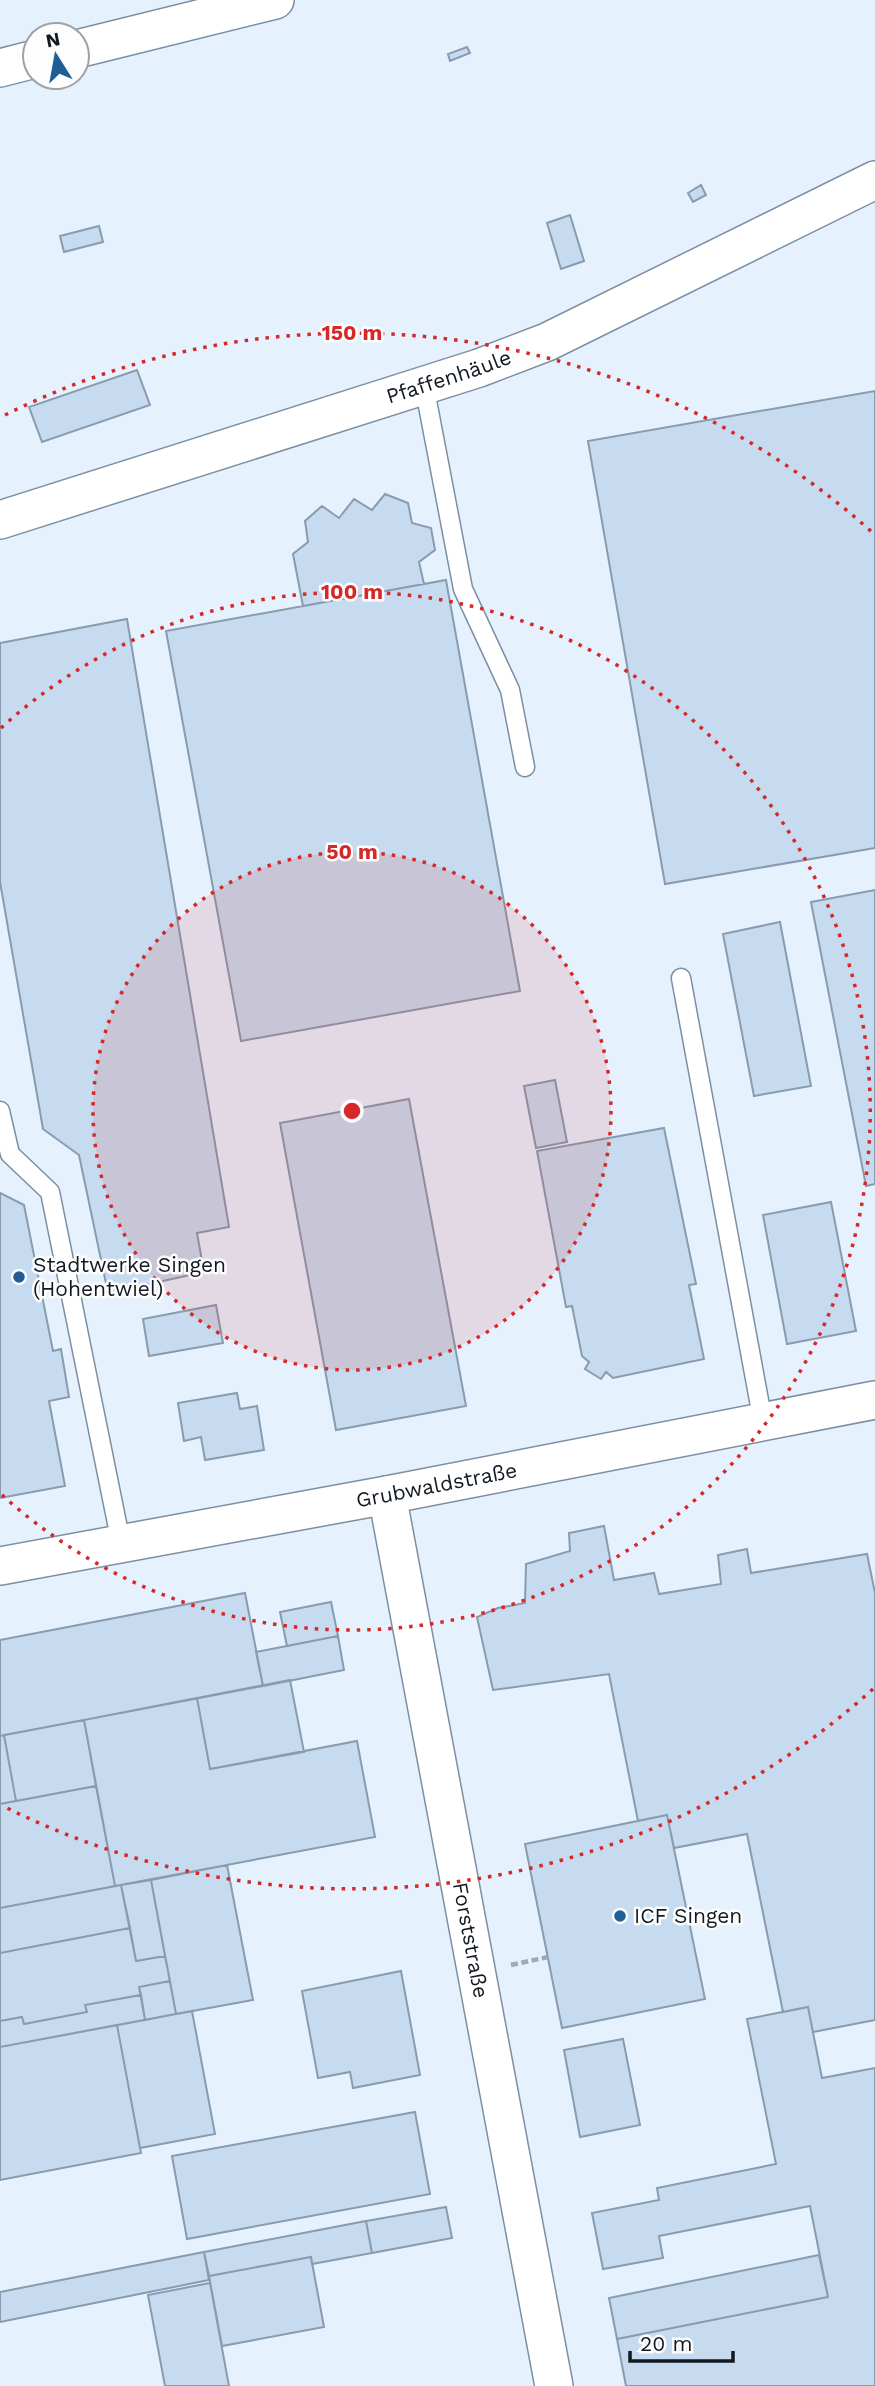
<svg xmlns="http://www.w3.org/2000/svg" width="875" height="2386" font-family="'Work Sans',sans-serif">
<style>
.building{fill:#c7dbf0;stroke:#889baf;stroke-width:2}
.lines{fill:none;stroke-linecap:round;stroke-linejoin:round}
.service-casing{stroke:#7c8fa2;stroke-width:21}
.minor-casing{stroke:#7c8fa2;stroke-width:40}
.path{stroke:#9ea9b3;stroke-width:4.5;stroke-dasharray:7 3.5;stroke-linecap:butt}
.service{stroke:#fff;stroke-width:18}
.minor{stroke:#fff;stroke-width:37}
.ring{fill:none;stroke:#d62828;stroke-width:3.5;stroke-dasharray:3.5 7}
.poi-dot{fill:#215e95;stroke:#fdfdfd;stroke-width:2.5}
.labels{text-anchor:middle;stroke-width:5;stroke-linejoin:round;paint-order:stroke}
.street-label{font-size:21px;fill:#121921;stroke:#fdfdfd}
.poi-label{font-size:21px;fill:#121921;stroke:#fdfdfd;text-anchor:start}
.centre{fill:#d62828;stroke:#fdfdfd;stroke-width:3.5}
.ring-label{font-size:21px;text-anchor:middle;font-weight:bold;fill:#d62828;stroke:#fdfdfd;stroke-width:5;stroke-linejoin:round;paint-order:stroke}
</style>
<rect width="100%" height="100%" fill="#e5f2fe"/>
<!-- building -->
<path class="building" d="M467,47L470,53L450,61L448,54Z
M701,185L706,195L693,202L688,193Z
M570,215L584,261L561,269L547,223Z
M99,226L103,242L64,252L60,236Z
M137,370L150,405L42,442L29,407Z
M875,391V848L665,884L588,441Z
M385,494L408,503L412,523L431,528L435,550L419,562L424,584L303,606L293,554L308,542L305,521L322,506L339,518L354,499L372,510Z
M446,580L520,991L241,1041L166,631Z
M127,619L229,1227L197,1233L204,1272L108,1293L79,1155L43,1129L0,882V643Z
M875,890V1184L866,1186L811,902Z
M780,922L811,1086L754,1096L723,934Z
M555,1080L567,1142L536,1148L524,1086Z
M409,1099L466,1406L336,1430L280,1123Z
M664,1128L696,1284L689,1285L704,1359L613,1378L606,1372L601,1379L585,1369L589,1362L582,1356L572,1306L566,1307L537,1151Z
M0,1193L24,1205L53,1351L61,1349L69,1397L49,1401L65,1486L0,1498Z
M831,1202L856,1331L787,1344L763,1215Z
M216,1305L223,1343L149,1356L143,1319Z
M237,1393L240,1409L257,1406L264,1450L205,1460L201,1437L184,1441L178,1403Z
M604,1526L614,1580L654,1573L659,1594L721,1584L718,1555L747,1549L751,1573L867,1554L875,1593V2020L813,2032L808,2007L783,2012L747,1834L674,1848L667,1815L638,1821L609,1674L493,1690L477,1617L498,1608L525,1603L526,1564L570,1551L569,1533Z
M245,1593L263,1686L0,1736V1640Z
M331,1602L338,1636L287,1646L280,1612Z
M338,1636L344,1670L263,1686L256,1652Z
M290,1680L304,1752L210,1769L197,1698Z
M197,1698L210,1769L357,1741L375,1837L115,1886L84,1720Z
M84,1720L96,1786L16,1801L4,1735Z
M4,1735L16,1801L0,1804V1736Z
M96,1786L115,1886L0,1908V1804Z
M667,1815L705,1999L562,2028L525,1844Z
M227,1865L253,2000L176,2014L151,1880Z
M151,1880L165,1956L136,1961L121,1885Z
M121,1885L130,1928L0,1953V1908Z
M130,1928L136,1961L165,1956L170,1981L139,1987L141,1995L85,2005L87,2012L24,2024L22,2017L0,2021V1953Z
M401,1971L420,2075L353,2088L350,2072L318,2078L302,1991Z
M170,1981L176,2014L145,2020L139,1987Z
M141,1995L145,2020L0,2047V2021L22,2017L24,2024L87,2012L85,2005Z
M808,2007L822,2078L875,2068V2386H626L617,2339L828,2297L810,2206L659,2236L663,2258L603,2269L592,2213L659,2200L657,2188L776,2164L747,2019Z
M192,2011L215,2134L140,2148L117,2025Z
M117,2025L141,2153L0,2180V2047Z
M623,2039L640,2125L580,2137L564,2050Z
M415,2112L430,2194L187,2239L172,2156Z
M446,2207L452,2238L372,2253L366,2221Z
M366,2221L372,2253L312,2264L311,2257L209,2276L204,2252Z
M204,2252L209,2280L0,2322V2292Z
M819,2255L828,2297L617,2339L609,2298Z
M311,2257L324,2327L222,2346L209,2276Z
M210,2283L229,2386H165L148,2295Z"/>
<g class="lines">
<!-- service casing -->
<g class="service-casing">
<path id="service" d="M424,385L463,589L510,690L525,767
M681,978L763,1422
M0,1111L10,1154L50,1192L121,1543"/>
</g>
<!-- minor casing -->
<g class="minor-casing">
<g id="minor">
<path d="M77,49L275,0"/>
<path d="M0,68L35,59"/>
<path id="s1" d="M0,520L479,368L547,342L875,180"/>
<path id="s2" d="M387,1495L554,2386"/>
<path id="s3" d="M0,1566L387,1495L875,1400"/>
</g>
</g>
<!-- path -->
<path class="path" d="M511,1965L548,1957"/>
<!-- service -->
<use href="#service" class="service"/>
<!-- minor -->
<use href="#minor" class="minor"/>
</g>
<!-- distance rings -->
<circle cx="352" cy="1111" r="259" fill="#d62828" fill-opacity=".12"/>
<g class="ring">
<circle cx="352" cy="1111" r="259"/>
<path d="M1 728A519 519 0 1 1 1 1494"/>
<path d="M873 1689A778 778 0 0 1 5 1807M5 415A778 778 0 0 1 873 533"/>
</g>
<!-- markers -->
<g class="poi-dot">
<circle cx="19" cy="1277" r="7"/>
<circle cx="620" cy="1916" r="7"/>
</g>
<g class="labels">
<!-- street labels -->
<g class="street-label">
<text dy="7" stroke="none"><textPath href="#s1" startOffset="471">Pfaffenhäule</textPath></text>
<text dy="7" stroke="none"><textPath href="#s3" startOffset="444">Grubwaldstraße</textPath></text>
<text dy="7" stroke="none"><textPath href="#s2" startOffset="453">Forststraße</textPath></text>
</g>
<!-- poi labels -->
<g class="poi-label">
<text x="33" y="1272">Stadtwerke Singen<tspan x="33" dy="24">(Hohentwiel)</tspan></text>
<text x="634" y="1923">ICF Singen</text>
</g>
</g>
<circle cx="352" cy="1111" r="10" class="centre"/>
<g class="ring-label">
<text x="352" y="340">150 m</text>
<text x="352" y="599">100 m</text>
<text x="352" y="859">50 m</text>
</g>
<!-- north arrow -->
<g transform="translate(56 56) rotate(349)"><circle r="33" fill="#fdfdfd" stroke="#9fa2a5" stroke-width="2"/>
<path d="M0-5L12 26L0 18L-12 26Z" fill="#215e95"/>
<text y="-10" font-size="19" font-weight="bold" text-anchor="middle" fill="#121921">N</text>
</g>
<!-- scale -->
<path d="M630 2351v10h103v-10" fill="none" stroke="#121921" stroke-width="3.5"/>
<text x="640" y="2351" font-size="21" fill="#121921" stroke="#fdfdfd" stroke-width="5" paint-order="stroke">20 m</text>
</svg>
